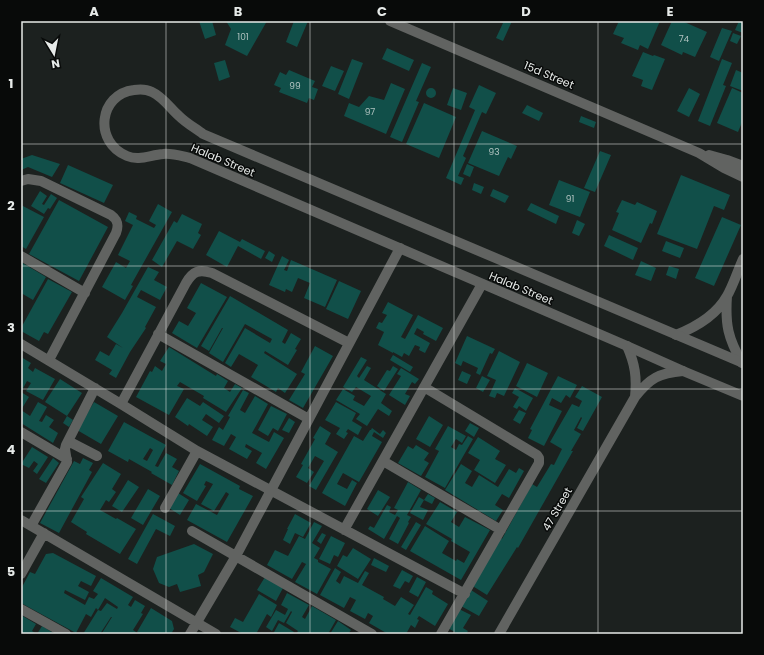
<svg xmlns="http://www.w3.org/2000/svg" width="764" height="655" font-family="Poppins,sans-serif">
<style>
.building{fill:#114f49;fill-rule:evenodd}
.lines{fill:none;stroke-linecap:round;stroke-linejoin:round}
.minor{stroke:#616361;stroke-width:10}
.tertiary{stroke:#616361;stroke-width:10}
.grid{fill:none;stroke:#e6eae8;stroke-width:1;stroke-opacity:0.55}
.labels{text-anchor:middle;stroke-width:3;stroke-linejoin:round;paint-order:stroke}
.number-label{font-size:9px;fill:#b1c3c0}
.street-label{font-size:11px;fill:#e6eae8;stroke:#080a09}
.neatline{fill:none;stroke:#e6eae8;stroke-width:1.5}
.grid-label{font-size:13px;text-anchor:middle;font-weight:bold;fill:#e6eae8}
</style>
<rect width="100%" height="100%" fill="#1c211f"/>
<!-- building -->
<path class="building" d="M199,21H212L216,35L205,39Z
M226,21H267L247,56L225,45L231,29Z
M294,21H308L297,47L286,42Z
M501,21H512L503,41L496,38L503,23L501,22Z
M619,21H660L648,49L640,45L638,50L621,43L624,38L613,34Z
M672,21H682L707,32L695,57L683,52L682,55L661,45Z
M739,21H743V33L735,30Z
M722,28L732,31L719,61L710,57Z
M733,33L741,36L737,44L730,41Z
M387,48L414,60L409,71L382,59Z
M643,52L653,56L654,55L665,59L652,90L641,86L643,80L632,76Z
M352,59L363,63L349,99L338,94Z
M722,59L732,63L723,85L726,86L710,126L698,121Z
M225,60L230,77L219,81L214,63Z
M422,63L431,67L416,101L419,102L402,142L390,137Z
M331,66L344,71L335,91L322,86Z
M289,70L315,81L312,87L318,89L314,100L309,98L307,103L279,92L281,88L274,85L280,72L286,75Z
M736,70L743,73V91L730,86Z
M391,83L405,89L386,134L344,116L349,103L359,107L369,96L384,100Z
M479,85L496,93L486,114L482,112L463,156L466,158L458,176L464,178L461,185L446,178L475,110L469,107Z
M453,88L467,93L461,110L447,105Z
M689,88L700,94L689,117L677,111Z
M732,88L743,93V120L738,132L717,123Z
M426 93a5 5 0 1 1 10 0a5 5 0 1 1-10 0Z
M424,103L456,117L439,158L406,144Z
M527,105L543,113L539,121L522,113Z
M581,116L596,122L594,128L579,122Z
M482,131L517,146L511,159L508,157L499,176L468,163Z
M600,151L611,155L595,192L584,188Z
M32,155L60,164L52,177L28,167L21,170V159Z
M467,164L474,167L470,177L463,174Z
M68,165L113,185L104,203L60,183Z
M681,175L730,195L724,210L714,206L697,249L657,234Z
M559,180L590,192L580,217L549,205Z
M474,183L484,187L481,194L472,190Z
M493,189L509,196L505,203L490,196Z
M40,191L47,196L42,204L44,205L51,194L57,198L50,209L48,208L44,214L31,206Z
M59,200L108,227L79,281L29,254Z
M622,200L635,205L637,202L657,211L652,224L650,223L641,243L612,230L619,213L616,212Z
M531,203L559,216L556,224L527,210Z
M158,204L172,212L131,285L133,286L125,300L102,287L116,262L126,268L130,261L118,255L133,225L125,221L129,212L137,216L136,219L154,228L156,225L149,221Z
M21,205L44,217L26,249L21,246Z
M182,214L202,224L198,233L201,235L193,249L177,241L162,267L152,260L174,221L177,223Z
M722,217L741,225L714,286L695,278Z
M577,220L585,224L579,236L572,233Z
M219,231L240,242L242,239L265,251L261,259L238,246L227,267L206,255Z
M609,235L638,248L633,260L604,246Z
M666,241L684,248L680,258L662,251Z
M269,251L275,255L272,262L265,258Z
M282,256L289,260L284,270L287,271L291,260L337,280L325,307L304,298L310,283L298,278L292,292L286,289L285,292L269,285Z
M641,261L656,268L651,281L635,275Z
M21,262L46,277L33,300L21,293Z
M669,266L679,269L676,279L666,275Z
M148,267L159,272L154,280L167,287L160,300L141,290L137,297L156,307L145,327L146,328L130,352L116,378L109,374L112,370L95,360L100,351L109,356L116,344L123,348L107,337L122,313Z
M48,279L72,292L48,334L44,332L39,341L21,331V328Z
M339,281L361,291L348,319L326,309Z
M201,283L227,297L197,348L172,333L179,321L188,326L196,313L187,308Z
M230,296L288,330L282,342L285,344L291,333L301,339L295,349L297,350L288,365L265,351L264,353L297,374L285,393L278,388L276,392L251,377L258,365L239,354L231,367L225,363L245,328L270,343L272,339L245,324L223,362L209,353L223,328H222L209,351L201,346Z
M388,302L413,315L401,337L405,339L418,315L443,328L436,341L423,334L424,332L417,328L414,334L430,343L425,353L419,350L420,347L415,345L409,356L404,353L402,357L393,352V353L378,345L384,332L376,328L379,322L382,323L387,315L382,313Z
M467,336L495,349L492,354L490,353L480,375L476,373L478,368L463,361L461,366L455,363Z
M315,346L333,356L303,408L289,400L305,374L301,372Z
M169,347L216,376L217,374L228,381L224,388L230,392L235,384L242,388L226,412L203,398L204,396L180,382L177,386L184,389L169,415L136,397L150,371L152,372L155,366L162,371L166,364L160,361Z
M499,351L520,362L504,396L497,393L495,398L489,396L496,380L487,376Z
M393,355L413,367L410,372L390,360Z
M21,357L31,363L28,368L33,372L35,368L55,379L43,400L26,391L31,383L27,381L21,392L29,397L21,410Z
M361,357L367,360L357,376L359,378L367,366L371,368L364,380L386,394L381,403L392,411L389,416L378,409L367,426L356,419L360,414L336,400L343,389L355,396L353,400L364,406L371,396L356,387L352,392L343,387Z
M527,363L548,373L537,397L516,386Z
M393,366L398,369L384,391L377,386L387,370L390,371Z
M401,368L419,379L415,384L412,382L405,394L410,396L405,405L389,395L401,376L397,374Z
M462,371L471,375L467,384L458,380Z
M482,376L490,380L483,392L476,388Z
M558,376L577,385L570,398L566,395L561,403L552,398L549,405L562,411L544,446L528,438L532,430L530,429Z
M60,379L82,393L67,416L45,402Z
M582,386L602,397L583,431L577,428L582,418L581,417L574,430L581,434L571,451H573L518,548L517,547L487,595L471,585L500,537L502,539L532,484L537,487L551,464L554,465L562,449L550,442L572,404L579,407L582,401L575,397Z
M515,388L533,398L526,411L519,406L517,409L513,407L519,397L512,393Z
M243,390L249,393L240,410L245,413L255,396L268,404L252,433L269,442L274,432L284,438L266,469L256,463L262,453L246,444L245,447L252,451L247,459L229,449L236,437L231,434L224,446L212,440L219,427L223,430L230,417L228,416Z
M187,398L200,406L203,402L224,416L219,423L206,414L202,420L213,427L207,436L189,424L188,426L175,417Z
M38,402L47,407L39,421L42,422L46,415L54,420L49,427L58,433L53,443L21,423V410L30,416Z
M94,402L118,416L101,444L77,430Z
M336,402L356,413L352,421L362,427L358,435L348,429L346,432L348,433L344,439L336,434L340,428L325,420Z
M271,406L287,414L278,431L273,428L268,436L258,430Z
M519,410L526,413L520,424L513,420Z
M67,416L73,420L69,427L63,423Z
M429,416L443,425L430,447L416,439Z
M289,418L295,422L289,433L282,430Z
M124,422L166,445L155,466L158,467L166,453L177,459L172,467L179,471L172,485L151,473L152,472L129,459L128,462L108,451ZM150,448L153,450L147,461L143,459Z
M470,423L479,428L474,437L465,431Z
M320,426L331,433L325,444L338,452L316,490L309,486L324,461L315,456L308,468L314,472L307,483L296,477L303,465L301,464L315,439L313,438Z
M448,426L466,436L462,443L456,439L451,447L456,450L459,444L462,445L468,436L473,439L445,488L425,477L439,451L435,449Z
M372,428L380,434L383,430L386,433L383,438L374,432L372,436L382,442L359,482L343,473L337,484L347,489L352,480L357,483L345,506L322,493L354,436L363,441L370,430H371Z
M478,437L500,451L495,459L506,465L495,483L474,470L480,460L468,453Z
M416,445L429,453L424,460L429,463L421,476L398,463L408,446L413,449Z
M32,447L48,457L37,474L33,471L38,464L34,461L29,468L21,464Z
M53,458L59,463L46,483L39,479Z
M83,458L93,463L89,470L92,472L59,533L40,523L74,461L80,464Z
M103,463L121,474L112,489L116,492L109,502L106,500L100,510L116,519L117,518L136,529L120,554L86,534L87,532L71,522L84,499L81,497Z
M200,464L240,486L239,489L253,496L227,542L187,520L196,504L217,515L229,494L226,492L214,511L201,504L213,484L206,481L204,485L206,486L197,501L183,493Z
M461,464L472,471L465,483L472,487L479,475L498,487L509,469L516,473L519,468L524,471L509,498L502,494L495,505L503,510L496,521L445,490Z
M128,480L139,487L122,512L112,506Z
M408,482L421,490L407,515L411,517L408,522L409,523L398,544L389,539L400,518L397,516L384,539L368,529L370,526L374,528L387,505L391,507L389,512L395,515L398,510L394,508Z
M148,489L160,496L143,525L131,518Z
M378,490L390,497L378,516L367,509Z
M178,493L189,500L180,515L169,508Z
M428,494L435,498L432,504L424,500L420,507L428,510L423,520L410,513L419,497L424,500Z
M440,502L457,512L451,522L459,527L465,517L490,530L461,580L410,551L425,526L449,541L442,553L456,561L457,559L464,563L470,552L451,541L452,539L426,524Z
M153,514L175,526L170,536L156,529L137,564L128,559Z
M295,514L311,523L303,537L295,533L290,544L283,540L288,529H287Z
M314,522L322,526L312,543L320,548L314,558L318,560V562L331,569L317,594L295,582L306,564L302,562L292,579L267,565L275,550L288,556L299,536L305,539Z
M416,522L421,525L406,550L401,547Z
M322,533L326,535L321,544L317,541Z
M331,536L345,543L338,557L334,555L330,564L319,559Z
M194,544L213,554L204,572L198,575L201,586L180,592L177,584L169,587L159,583L153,569L157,557Z
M353,548L371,559L358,579L337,566L343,555L347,557Z
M53,553L96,576L91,586L81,581L78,586L89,592L85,600L65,590L64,593L85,605L89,597L94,599L98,594L93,591L101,578L133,597L128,605L131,607L135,600L145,606L141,613L143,614L133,630L136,632L135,634L102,633L112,617H111L100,634H83L98,610L101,611L107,603L117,609L118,607L105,598L98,610L96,608L91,617L86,614L76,633L21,603V589L30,572L35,574L46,554Z
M374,558L389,566L386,572L371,565Z
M335,568L341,572L336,581L340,584L344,576L358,583L365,571L369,573L362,585L384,597L383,599L395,606L401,597L414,605L408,614L410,615L426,587L433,591L432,594L448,604L435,626L419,616L417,619L419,620L415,628L411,625L406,634H388L369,623L373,616L368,613L365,619L350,611L356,600L350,597L344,608L320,595Z
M402,570L413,576L409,583L405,581L400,589L393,586Z
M265,577L283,588L276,601L257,590Z
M417,577L426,582L418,597L409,592Z
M471,590L488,601L479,616L461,606Z
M287,593L309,605L302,617L305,619L312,606L336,620L328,634H296L298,631L286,623L292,612L291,611L284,623L278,620L272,631L266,627L276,610L285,615L288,609L281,605Z
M259,594L277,605L271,617L267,614L256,634H243L230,627L235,618L243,622Z
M151,608L172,621L174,629L171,634H140L137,632Z
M459,609L471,615L463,628L468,631L466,634H458L448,628Z
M21,615L36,624L32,631L37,634L42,626L55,634H21Z
M338,621L351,630L348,634H330Z
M279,623L294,632L293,634H273Z"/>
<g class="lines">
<!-- minor -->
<path class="minor" d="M390,21L699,153L724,168L743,177
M709,155L727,160L743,166
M21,181L28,179L41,181L111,215C118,220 119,225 116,233L49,360
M21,256L85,293
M727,296C725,325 728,338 742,363
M158,334L309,419
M676,335C696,327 716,316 727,296C733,286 738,270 743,259
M21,344L121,404L197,451L465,594
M627,346C635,364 637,377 635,397
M424,387L537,455L539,458V463L441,634
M121,404L186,283C193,271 199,269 212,273L349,343
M21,432L67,459
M68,441L97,456
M383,461L501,530
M165,508L197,451
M21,520L216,634
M31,526L67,462L65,449L66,445L95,388
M344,530L482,284
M192,531L372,634
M21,574L44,533
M21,609L66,634
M190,634L236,556L400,248
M499,634L635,397C650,378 659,373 683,371"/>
<!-- tertiary -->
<path class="tertiary" d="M743,363L203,134C195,128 186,123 179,116C170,108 163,97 152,92C146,89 140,89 134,90C99,94 93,142 127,156C139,161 150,155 163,154C172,153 181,156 190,158L627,346L683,371L743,396"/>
</g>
<!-- grid -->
<path class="grid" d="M166,21V634M310,21V634M454,21V634M598,21V634M21,144H743M21,266H743M21,389H743M21,511H743"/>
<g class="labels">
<!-- number labels -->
<g class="number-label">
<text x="243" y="40">101</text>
<text x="684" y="42">74</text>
<text x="295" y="89">99</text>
<text x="370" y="115">97</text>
<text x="494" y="155">93</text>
<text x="570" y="202">91</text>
</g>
<!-- street labels -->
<g class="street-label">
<text transform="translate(549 75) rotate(23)" y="4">15d Street</text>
<text transform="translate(223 160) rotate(23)" y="4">Halab Street</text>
<text transform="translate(521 288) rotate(23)" y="4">Halab Street</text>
<text transform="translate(557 509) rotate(-60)" y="4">47 Street</text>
</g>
</g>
<!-- border -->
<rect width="764" height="655" fill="none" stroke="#080a09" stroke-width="44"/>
<!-- north arrow -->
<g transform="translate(54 54) rotate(170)" stroke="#080a09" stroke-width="3" paint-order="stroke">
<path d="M0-3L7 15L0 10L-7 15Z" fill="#e6eae8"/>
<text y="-6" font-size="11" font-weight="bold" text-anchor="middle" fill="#e6eae8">N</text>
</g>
<rect x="22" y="22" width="720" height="611" class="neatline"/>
<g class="grid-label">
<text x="94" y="16">A</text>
<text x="238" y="16">B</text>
<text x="382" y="16">C</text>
<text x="526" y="16">D</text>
<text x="670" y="16">E</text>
<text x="11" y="88">1</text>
<text x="11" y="210">2</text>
<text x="11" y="332">3</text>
<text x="11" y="454">4</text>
<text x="11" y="576">5</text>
</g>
</svg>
